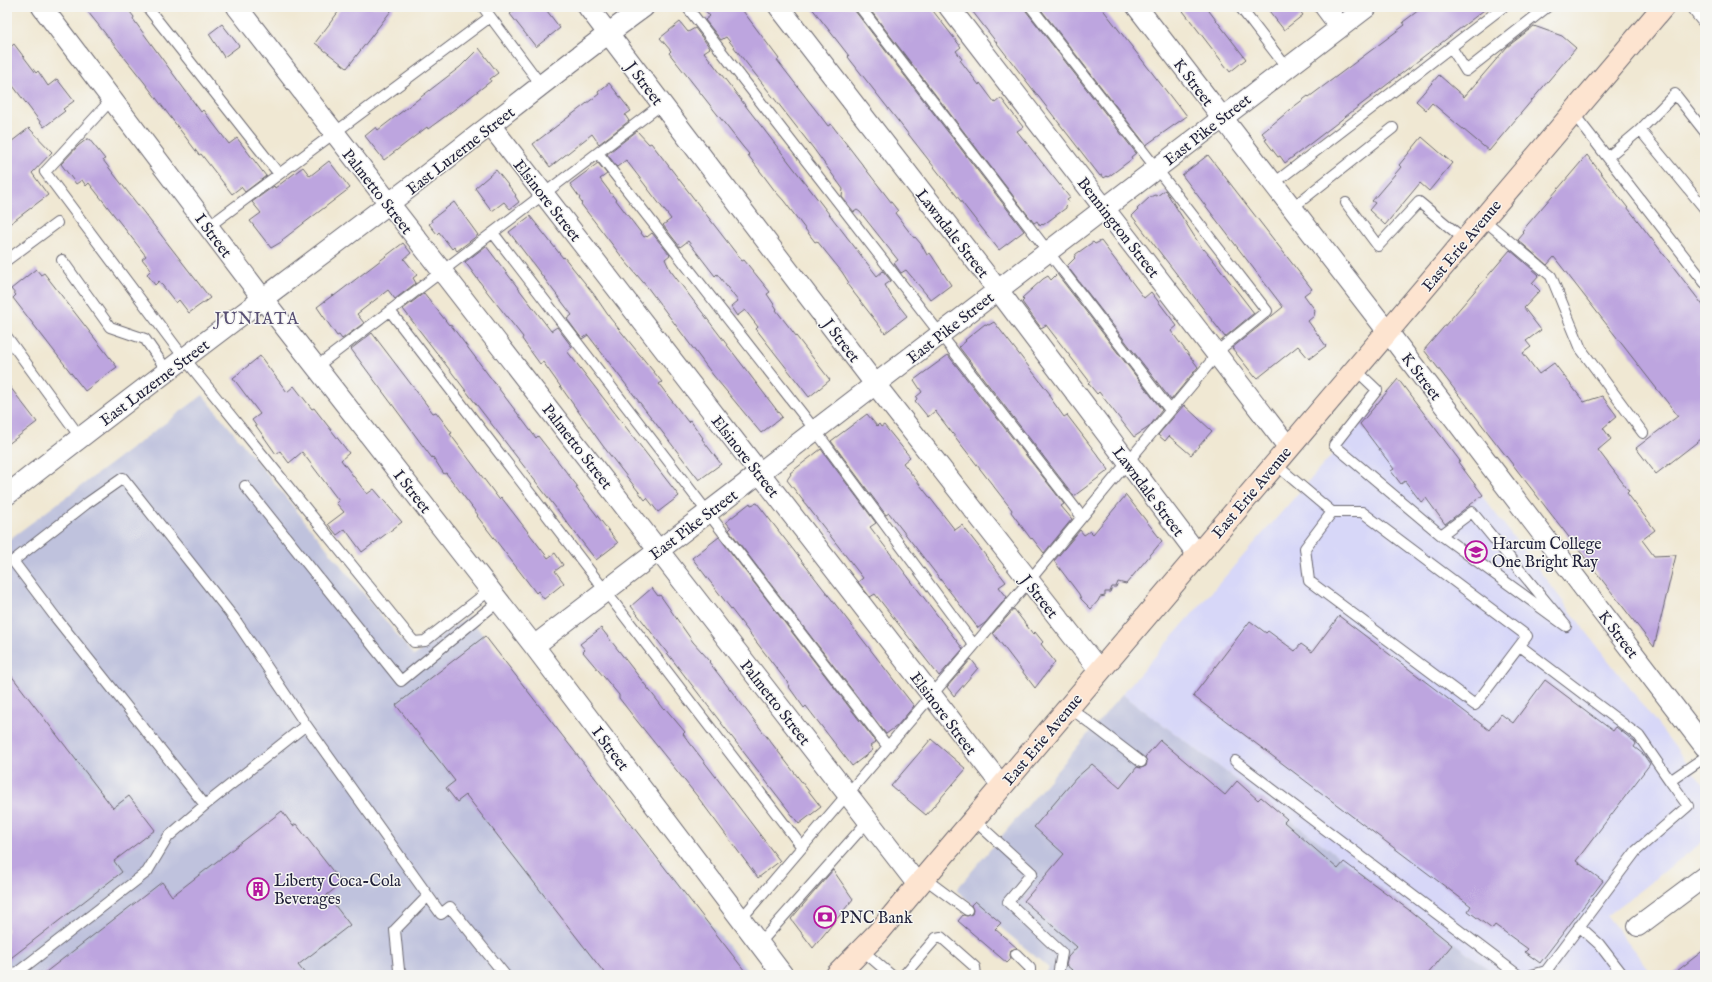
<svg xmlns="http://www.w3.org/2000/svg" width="1712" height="982" font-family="'IM FELL English',serif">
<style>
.built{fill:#d7d7f8}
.industrial{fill:#bfc2dd}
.building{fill:#bda5df}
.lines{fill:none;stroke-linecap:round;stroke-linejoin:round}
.service-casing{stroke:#6a6770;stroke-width:12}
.minor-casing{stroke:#6a6770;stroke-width:22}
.secondary-casing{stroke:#6a6770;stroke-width:24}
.service{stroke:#fff;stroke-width:10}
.minor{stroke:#fff;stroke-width:20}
.secondary{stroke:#fde4d0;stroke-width:22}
.labels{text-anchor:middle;stroke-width:3;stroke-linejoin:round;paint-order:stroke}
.street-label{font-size:16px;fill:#22223b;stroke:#f6f6f2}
.poi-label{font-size:16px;fill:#22223b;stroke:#f6f6f2;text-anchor:start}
.neighbourhood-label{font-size:17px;letter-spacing:1px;fill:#585074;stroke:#f6f6f2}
</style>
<rect width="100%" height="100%" fill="#f6f6f2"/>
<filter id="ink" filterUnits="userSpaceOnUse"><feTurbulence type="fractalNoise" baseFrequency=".025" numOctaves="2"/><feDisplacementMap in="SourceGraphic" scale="8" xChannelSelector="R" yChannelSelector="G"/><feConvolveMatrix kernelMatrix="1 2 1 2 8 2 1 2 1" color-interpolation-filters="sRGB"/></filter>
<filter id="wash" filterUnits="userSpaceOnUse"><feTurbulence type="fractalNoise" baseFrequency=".012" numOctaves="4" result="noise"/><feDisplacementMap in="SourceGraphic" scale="16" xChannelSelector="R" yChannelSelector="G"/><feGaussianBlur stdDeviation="0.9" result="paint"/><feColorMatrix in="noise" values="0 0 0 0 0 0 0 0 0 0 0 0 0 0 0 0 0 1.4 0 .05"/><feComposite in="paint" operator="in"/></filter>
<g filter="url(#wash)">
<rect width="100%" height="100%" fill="#f0e8d3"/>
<!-- built -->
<path class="built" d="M1395,383L1705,786V840L1607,916L1653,975H1497L1122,694Z"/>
<!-- industrial -->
<path class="industrial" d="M203,395L414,656L468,616L751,975H7V541Z
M1122,694L1497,975H1043L1049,968L956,890Z"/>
<g id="blocks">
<!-- building -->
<path class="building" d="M84,7H126L134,17L133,19L201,112L203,110L229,144L237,138L266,176L245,192L241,187L232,194L201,154L199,155L144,82Z
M342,7H394L347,68L315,43Z
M519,7H544L560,28L536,47L510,14Z
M702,7H740L779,59L777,60L825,122L828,126L831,124L898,211L895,213L914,238L915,237L921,244L927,255L930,253L951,285L931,300L906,270L901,273L894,263L898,260L860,212L857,210L854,212L842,197L843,189L813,148L726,37L721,40L705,20L710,16Z
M811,7H854L855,11L1024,231L999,250L848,57L849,56Z
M868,7H930L961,47L956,51L962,59L960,60L979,85L980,83L995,103L1001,98L1023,127L1017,131L1070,198L1067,200L1069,203L1066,206V208L1043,225L1042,224L1040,226L1037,221L1034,223Z
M969,7H1025L1026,11L1136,153L1131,157L1132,159L1108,177L1107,176L1104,178L1102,175L1100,176Z
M1039,7H1101L1177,105L1178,104L1187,116L1146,145Z
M1180,7H1206L1246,59L1230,72Z
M1266,7H1297L1303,15L1284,30Z
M1423,7H1488L1285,163L1280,156L1278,157L1265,140L1267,139L1262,133L1296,105L1308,96L1309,97L1405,25L1403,22Z
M680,22L688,32L695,28L710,48L704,52L877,276L883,271L891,281L885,285L892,297L907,316L885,333L847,284L849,283L842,272L817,241L815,242L784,201L775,191L748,155L749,154L743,147L669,53L671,51L660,38Z
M222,24L239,46L224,57L209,34Z
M1534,26L1562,36L1576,48L1489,151L1432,103L1426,110L1416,101L1439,75L1464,97L1507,47Z
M14,44L36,73L38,71L48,86L57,79L74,101L63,109L65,111L44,127L7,78V50Z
M479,48L498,73L490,79L491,81L447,115L428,129L427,127L384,160L365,136L376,127L378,130L460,67Z
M609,83L631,111L625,115L629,121L599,144L592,134L550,167L533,144L599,94L598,92Z
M29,128L52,152L32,173L48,195L7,226V145Z
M637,131L649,144L651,143L742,261L744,260L770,292L767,294L777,309L776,310L830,380L809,397L756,329L758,327L745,310L737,316L731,307L738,301L717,274L715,276L688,241L680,247L663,225L671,219L626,160L617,167L607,154Z
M1422,137L1452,163L1429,191L1420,183L1385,225L1369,210L1375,203L1372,201L1401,167L1399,165Z
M87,139H89L105,159L103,160L210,298L189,313L179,300L176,303L159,281L155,285L147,274L151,270L142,259L146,256L89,183L86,186L82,180L76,184L61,164L78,146Z
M1208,155L1312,289L1304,295L1315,310L1314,316L1308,321L1326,346L1309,359L1298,346L1258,378L1256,376L1255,377L1232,348L1283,307L1182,175Z
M1587,155L1705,308V436L1656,474L1636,448L1678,416L1554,257L1547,265L1518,240L1524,233L1522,231Z
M329,161L350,188L282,240L283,241L271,248L250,221L261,213L252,202L274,186L275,188L303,167L310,176Z
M598,163L607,174L600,179L644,237L646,236L647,237L652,233L670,255L665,259L670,270L782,417L761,433L713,375L648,288L625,261L581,204L582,203L579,199L580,198L570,184Z
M496,170L516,195L515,196L519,202L510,209L504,202L492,211L475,188Z
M1165,190L1203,250L1204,249L1214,261L1254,313L1225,337L1132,216L1138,210L1137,209L1150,197L1155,195L1157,196Z
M454,202L478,235L457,251L454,247L452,249L439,232L437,234L429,224L432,222L431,220Z
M530,216L563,258L564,257L593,293L610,318L662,382L659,384L688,422L690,420L703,438L702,439L721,464L699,480L588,335L582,339L567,319L572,315L509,232Z
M1101,241L1144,298L1151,292L1177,326L1171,331L1198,367L1171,400L1067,266L1075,258L1074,257L1076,254L1093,242L1095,244Z
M403,243L411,253L404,259L417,275L413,278L416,283L395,299L388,290L357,314L364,323L342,339L339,335L337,336L317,307L333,295L334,296Z
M486,246L551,331L557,327L572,347L567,351L679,496L658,512L647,498L645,500L603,446L543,362L540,364L532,353L522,339L523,337L488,293L465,262Z
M1510,250L1539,275L1532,283L1540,291L1524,308L1541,330L1526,341L1531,347L1523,353L1539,374L1554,363L1584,402L1602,396L1617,416L1603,428L1611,439L1598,450L1629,491L1627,493L1655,530L1642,540L1654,556L1676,555L1654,647L1424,350Z
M36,269L41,275L44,273L117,367L85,391L13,298L16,295L11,289Z
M1057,274L1162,410L1149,427L1134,437L1099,392L1097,394L1088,383L1090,382L1046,325L1041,328L1022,302L1024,300L1022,298L1043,279L1048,276L1051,280Z
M424,293L449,325L450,324L536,438L538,436L560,464L578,487L576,488L618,543L596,560L403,309Z
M994,322L1050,394L1049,396L1064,417L1067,415L1109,470L1074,496L959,347L966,341L965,340L985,324L989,325Z
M372,333L433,413L436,412L452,433L450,434L499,499L501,497L548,558L555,553L563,565L555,571L564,583L544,599L538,591L536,593L527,581L477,516L478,515L446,473L444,474L433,457L432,458L351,349Z
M948,355L1064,504L1061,506L1072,519L1044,553L1032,538L1031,539L1011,512L1012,510L935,411L928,417L915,401L917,399L916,397L922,392L914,380Z
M260,356L287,392L294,386L312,409L314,408L349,453L341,460L367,494L374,489L402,522L362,552L345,529L337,535L328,524L344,512L336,503L339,501L302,452L289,463L280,451L276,454L252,420L260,414L233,378Z
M1398,379L1460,461L1458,462L1483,495L1445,524L1426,498L1421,502L1405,481L1401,484L1391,471L1394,469L1360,424Z
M7,383L37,422L7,445Z
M1184,405L1212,431L1191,455L1169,436L1165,441L1158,435Z
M867,414L877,426L879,424L881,427L884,425L910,457L903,463L955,530L962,525L1006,582L999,587L1007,597L985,623L978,628L889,513L886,515L831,441Z
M821,449L876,523L870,527L963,649L939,676L875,594L870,597L858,582L863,578L787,480L791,474L790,473Z
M1126,495L1162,541L1126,584L1118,582L1116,587H1112L1110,592H1105V596L1100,597L1098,601L1091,609L1081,599L1079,594L1054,561L1080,530L1084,535L1090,531L1093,534Z
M750,503L751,505L757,503L914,706L897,726L886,734L729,530L731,528L726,522Z
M719,537L876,742L870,746L873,750L852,766L806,706L804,708L789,687L790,686L692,558Z
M652,588L658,596L660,595L693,642L710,661L709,662L821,807L799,824L631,606Z
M1014,609L1033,634L1035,632L1043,642L1041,644L1055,662L1035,688L993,633Z
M1339,616L1489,730L1501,714L1513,723L1545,680L1613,731L1616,727L1635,742L1636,744L1634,747L1643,754L1650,764L1576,861L1603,881L1540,963L1525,952L1528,949L1495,925L1492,929L1468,911L1471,906L1193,696L1250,621L1266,633L1268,631L1295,651L1301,644L1312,652Z
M601,628L664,709L665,708L685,732L683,734L780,861L758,878L697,796L633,716L619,698V695L583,652L585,650L580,644Z
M485,636L748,975H606L466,795L457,802L446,788L455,781L396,705Z
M971,659L978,668L954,696L947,687Z
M7,670L113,808L129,796L155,830L114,861L122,872L7,961Z
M931,739L966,769L926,815L891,786Z
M1160,740L1225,795L1237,781L1258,800L1261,797L1287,819L1284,822L1338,869L1344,862L1409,910L1452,945L1427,975H1078L1066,965L1068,957L1077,947L1024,901L1064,854L1034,827L1076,778L1092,764L1120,788L1137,767L1141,768L1146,766L1147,762L1145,757Z
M282,811L293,826L296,824L342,883L327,895L350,925L298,965L306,975H42L162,882L172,896Z
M833,870L853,899L813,948L791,919Z
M975,901L1001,923L995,929L1017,948L1011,950L1010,955L1011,959L1007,963L958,921L963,915L967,916L972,914L973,910L971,905Z
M1705,949V975H1672Z"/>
</g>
</g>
<g filter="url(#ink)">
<use href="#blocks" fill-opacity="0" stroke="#6a6770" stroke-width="1"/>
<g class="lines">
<!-- service casing -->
<g class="service-casing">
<path id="service" d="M147,7L279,174
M483,7L542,86
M687,7L1082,517
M860,7L1170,410
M1240,7L1287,68
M1451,47L1466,71L1547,7
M112,99L45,172L185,359L414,642L425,641L490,590
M1573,113L1705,283
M1640,130L1675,94L1705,132
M598,153L815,430L974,645
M1608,157L1640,130L1705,209
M1273,184L1503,7
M1346,203L1378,246L1419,202L1465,240
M1292,208L1393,128
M1483,219L1551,276L1581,349L1643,433
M208,227L490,17
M493,233L888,747
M7,260L57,223
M62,260L110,327L145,339L168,372
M390,311L802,847
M7,337L80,437
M316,367L662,104
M1356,370L1377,390L1334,445L1441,535
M1275,464L1332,512
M245,486L401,681L499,601
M1332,512H1362L1527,636L1475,705L1309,581L1305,548Z
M1472,512L1566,626L1441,535Z
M1520,646L1639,736L1670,781L1705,757
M1069,707L1141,762
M1235,761L1518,975
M205,805L56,618L13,561L86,504L123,478L234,618L306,725
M974,820L1032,873L1008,902L1062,953L1058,975
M924,878L967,910
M741,919L1029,581L1224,346L1267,311L1031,7
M1579,926L1599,944L1623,975
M759,944L868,821
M862,950L891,975
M1016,954L1030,968V975
M14,975L147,872L168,837L205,805L306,725L441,914L450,907L505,975
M403,975L399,970L395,930L428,896
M904,975L936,938L941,937L975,967L976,975
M1532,975L1546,971
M1551,975L1546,971L1636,851L1688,806L1670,781"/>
</g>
<!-- minor casing -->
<g class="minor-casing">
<path id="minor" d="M42,7L263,299L534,646L783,975
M237,7L918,885
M588,7L875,384L1100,671
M779,7L998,290L1198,555
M949,7L1289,448
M1137,7L1388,332L1705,747
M1325,7L1340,27
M1697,7L1705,17
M491,126L1002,786
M7,495C142,388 281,286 417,182C493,124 567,63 644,7
M534,646L1367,7
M1638,926L1705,876"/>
</g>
<!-- secondary casing -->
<g class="secondary-casing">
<path id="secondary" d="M837,975L878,933L924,878L1663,7"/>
</g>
<!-- service -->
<use href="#service" class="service"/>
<!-- minor -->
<use href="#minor" class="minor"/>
<!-- secondary -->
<use href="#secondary" class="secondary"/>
</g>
</g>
<!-- icons -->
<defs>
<g id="university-ring" transform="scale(1.15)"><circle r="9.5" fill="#f6f6f2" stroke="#b5179e" stroke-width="1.5"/><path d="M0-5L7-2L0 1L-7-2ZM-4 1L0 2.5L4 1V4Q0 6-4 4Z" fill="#b5179e"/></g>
<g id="building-ring" transform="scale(1.15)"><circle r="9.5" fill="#f6f6f2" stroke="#b5179e" stroke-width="1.5"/><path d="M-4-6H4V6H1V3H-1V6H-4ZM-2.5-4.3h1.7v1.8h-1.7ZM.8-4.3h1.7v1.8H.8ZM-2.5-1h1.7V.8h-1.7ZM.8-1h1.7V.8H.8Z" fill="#b5179e"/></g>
<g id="bank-ring" transform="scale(1.15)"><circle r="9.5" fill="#f6f6f2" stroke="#b5179e" stroke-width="1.5"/><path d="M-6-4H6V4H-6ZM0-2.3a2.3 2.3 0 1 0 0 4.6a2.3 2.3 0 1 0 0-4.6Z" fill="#b5179e"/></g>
</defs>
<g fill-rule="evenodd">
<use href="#university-ring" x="1476" y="552"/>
<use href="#building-ring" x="258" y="889"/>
<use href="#bank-ring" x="825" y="917"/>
</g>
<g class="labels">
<!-- street labels -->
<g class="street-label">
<text transform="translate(1194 82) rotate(53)" y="6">K Street</text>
<text transform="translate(645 83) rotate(53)" y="6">J Street</text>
<text transform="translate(1207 129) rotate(-38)" y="6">East Pike Street</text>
<text transform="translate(460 150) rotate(-38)" y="6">East Luzerne Street</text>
<text transform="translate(378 191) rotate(52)" y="6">Palmetto Street</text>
<text transform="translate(548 200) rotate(52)" y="6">Elsinore Street</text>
<text transform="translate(1119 227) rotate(52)" y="6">Bennington Street</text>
<text transform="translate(953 233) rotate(52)" y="6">Lawndale Street</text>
<text transform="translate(214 235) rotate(53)" y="6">I Street</text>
<text transform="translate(1461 245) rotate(-50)" y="6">East Erie Avenue</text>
<text transform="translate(950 327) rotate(-38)" y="6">East Pike Street</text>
<text transform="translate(842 340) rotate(53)" y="6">J Street</text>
<text transform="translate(1422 376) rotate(53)" y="6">K Street</text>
<text transform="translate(154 382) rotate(-37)" y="6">East Luzerne Street</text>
<text transform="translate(578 446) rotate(52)" y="6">Palmetto Street</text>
<text transform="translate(746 456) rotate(52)" y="6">Elsinore Street</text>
<text transform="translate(413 491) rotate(52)" y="6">I Street</text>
<text transform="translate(1149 491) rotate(53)" y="6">Lawndale Street</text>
<text transform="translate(1251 492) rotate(-50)" y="6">East Erie Avenue</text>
<text transform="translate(693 524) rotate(-37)" y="6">East Pike Street</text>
<text transform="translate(1040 596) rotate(52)" y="6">J Street</text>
<text transform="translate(1619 634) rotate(53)" y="6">K Street</text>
<text transform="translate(776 702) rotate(52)" y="6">Palmetto Street</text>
<text transform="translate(944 713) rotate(53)" y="6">Elsinore Street</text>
<text transform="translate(1042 739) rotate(-50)" y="6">East Erie Avenue</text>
<text transform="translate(611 748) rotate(53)" y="6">I Street</text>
</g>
<!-- poi labels -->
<g class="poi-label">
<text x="1492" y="549">Harcum College<tspan x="1492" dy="18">One Bright Ray</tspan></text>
<text x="274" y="886">Liberty Coca-Cola<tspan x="274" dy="18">Beverages</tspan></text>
<text x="840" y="923">PNC Bank</text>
</g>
<!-- neighbourhood labels -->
<g class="neighbourhood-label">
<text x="257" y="324">JUNIATA</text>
</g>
</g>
<!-- margin -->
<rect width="1712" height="982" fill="none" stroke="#f6f6f2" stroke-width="24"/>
</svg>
